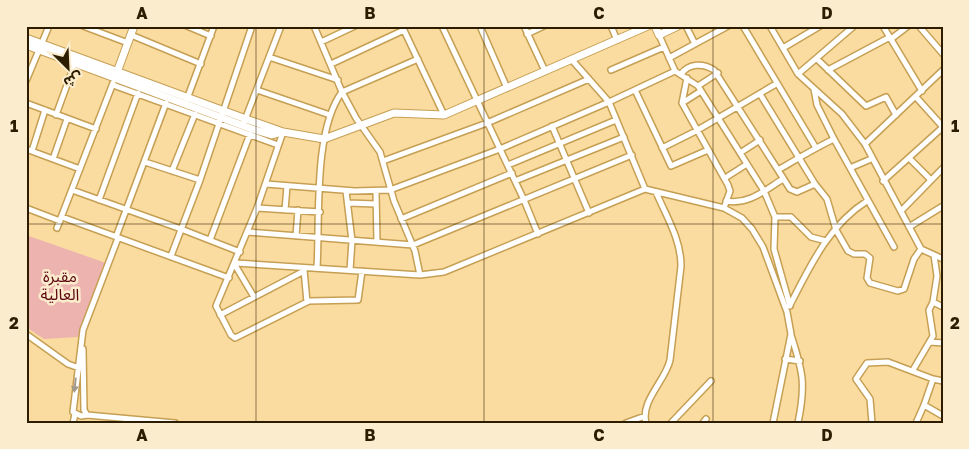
<svg xmlns="http://www.w3.org/2000/svg" width="969" height="449" font-family="'Golos Text','Noto Sans Arabic',sans-serif">
<style>
.green{fill:#ecb3af}
.lines{fill:none;stroke-linecap:round;stroke-linejoin:round}
.street-casing{stroke:#c59f53;stroke-width:8}
.secondary-casing{stroke:#c59f53;stroke-width:9}
.street{stroke:#fff;stroke-width:5}
.secondary{stroke:#fff;stroke-width:7}
.oneway{fill:#a0998c}
.grid{fill:none;stroke:#2c1d00;stroke-width:1;stroke-opacity:0.55}
.labels{text-anchor:middle;stroke-width:5;stroke-linejoin:round;paint-order:stroke}
.park-label{font-size:16px;fill:#5c050f;stroke:#fbecce}
.neatline{fill:none;stroke:#2c1d00;stroke-width:2}
.grid-label{font-size:16px;text-anchor:middle;font-weight:bold;fill:#2c1d00}
</style>
<rect width="100%" height="100%" fill="#fbdca0"/>
<!-- green -->
<path class="green" d="M26,235L106,263L78,337L44,339L26,327Z"/>
<g class="lines">
<!-- street casing -->
<g class="street-casing">
<path id="street" d="M83,26L128,43
M187,26L211,36
M314,26L342,92C313,131 320,219 317,268
M402,26L444,115
M442,26L524,200L538,234
M480,26L507,88
M524,26L545,71
M611,26L617,40
M686,26L695,44
M743,26L816,148
M770,26L798,74L842,114L865,144L921,249L943,259
M883,26L922,91
M919,26L943,54
M527,34L544,26
M131,35L201,64
M659,35L675,71
M891,39L908,26
M321,42L355,26
M783,48L820,26
M269,57L338,80
M669,58L728,26
M817,59L866,106L886,97L896,115
M572,60L609,102L645,189
M331,64L404,30
M611,70L664,47
M828,70L890,37
M681,74C689,63 703,63 714,70L778,170
M798,74L854,26
M687,78L682,103L728,185L730,191L724,208
M26,81L49,26
M113,85L278,145
M698,86L718,73
M814,89L817,105L834,139
M257,90L330,115
M635,90L671,166L708,150
M760,94L815,184L797,192L790,189L778,170C797,159 815,148 834,139L894,247
M916,97L943,127
M187,99L214,26
M26,103L96,129
M682,103L701,91
M56,115L75,63
M243,125L281,26
M552,126L589,213
M283,132L257,208L216,306L231,335L235,338L309,301L358,300L362,271
M865,144L943,70
M662,148L696,131L776,84
M26,149L80,169
M32,151L45,110
M740,153L760,140
M909,158L931,180
M53,159L67,119
M383,161L487,123L589,79
M145,162L200,180
M508,165L616,120
M850,168L871,159
M172,171L195,114
M725,178L747,164
M515,181L624,137
M883,181L943,127
M266,184L355,191L390,190L500,149L609,102L675,71L698,86L764,191L775,217L774,249L790,306
M815,184L827,199L836,230L848,251L854,254H865L870,258L867,278L870,283L898,291L904,289L914,259L921,249
M72,190L181,229L240,252
M346,191L352,241L350,270
M376,192L377,242
M99,200L138,93
M726,201C749,205 765,190 783,179
M348,203L376,204
M26,208L60,221
M257,208L320,212
M285,210L287,186
M901,211L943,168
M62,217L229,278
M775,217H791L811,237L826,241
M401,219L512,173
M909,227L943,206
M57,228L113,83
M248,232L413,245L632,155
M296,236L298,210
M116,237L166,103
M118,238L83,330L73,412L81,416L87,415L175,423
M210,240L250,134
M934,255L937,276L933,302L943,307
M171,256L200,180L252,26
M236,263L420,275L415,251L394,201L380,152L356,118L342,92L418,59
M235,265L254,297
M304,270L307,302
M420,275L444,272L645,189L724,208L742,218L752,229L763,247L787,312L791,334L773,423
M790,305C810,266 829,225 867,201
M220,315L304,271
M26,334L68,364L79,368
M791,335C803,372 806,384 798,423
M930,342L943,343
M83,349L84,410L87,415
M785,359L800,361
M913,370L933,336L929,310L933,302
M933,379L943,381
M73,423L75,414
M626,423L645,416
M646,423C640,401 666,380 670,360L681,266C681,239 666,216 656,192
M671,423L711,381
M703,423L706,419
M872,423L870,399L856,379L867,363L888,362L933,379L924,405
M916,423L924,405L943,416"/>
</g>
<!-- secondary casing -->
<g class="secondary-casing">
<path id="secondary" d="M655,26L659,35L678,26
M26,38L246,119L283,132L324,139L394,113L444,115L648,26
M26,45L252,129L272,135L282,132
M116,75L134,26"/>
</g>
<!-- street -->
<use href="#street" class="street"/>
<!-- secondary -->
<use href="#secondary" class="secondary"/>
</g>
<!-- one-way arrows -->
<defs><path id="oneway-solid" d="M-6-.8H1V-3.2L6.5 0L1 3.2V.8H-6Z" transform="scale(1.25)"/></defs>
<use class="oneway" href="#oneway-solid" transform="translate(75 385) rotate(96)"/>
<!-- grid -->
<path class="grid" d="M256,26V423M484,26V423M713,26V423M26,224H943"/>
<g class="labels">
<!-- park labels -->
<g class="park-label">
<text x="60" y="282">مقبرة<tspan x="60" dy="18">العالية</tspan></text>
</g>
</g>
<!-- border -->
<rect width="969" height="449" fill="none" stroke="#fbecce" stroke-width="55"/>
<!-- north arrow -->
<g transform="translate(68 68) rotate(156)" stroke="#fbecce" stroke-width="4" paint-order="stroke">
<path d="M0-4L9 19L0 12L-9 19Z" fill="#2c1d00"/>
<text y="-8" font-size="14" font-weight="bold" text-anchor="middle" fill="#2c1d00">ش</text>
</g>
<rect x="28" y="28" width="914" height="394" class="neatline"/>
<g class="grid-label">
<text x="142" y="19">A</text>
<text x="370" y="19">B</text>
<text x="599" y="19">C</text>
<text x="827" y="19">D</text>
<text x="14" y="132">1</text>
<text x="955" y="132">1</text>
<text x="14" y="329">2</text>
<text x="955" y="329">2</text>
<text x="142" y="441">A</text>
<text x="370" y="441">B</text>
<text x="599" y="441">C</text>
<text x="827" y="441">D</text>
</g>
</svg>
